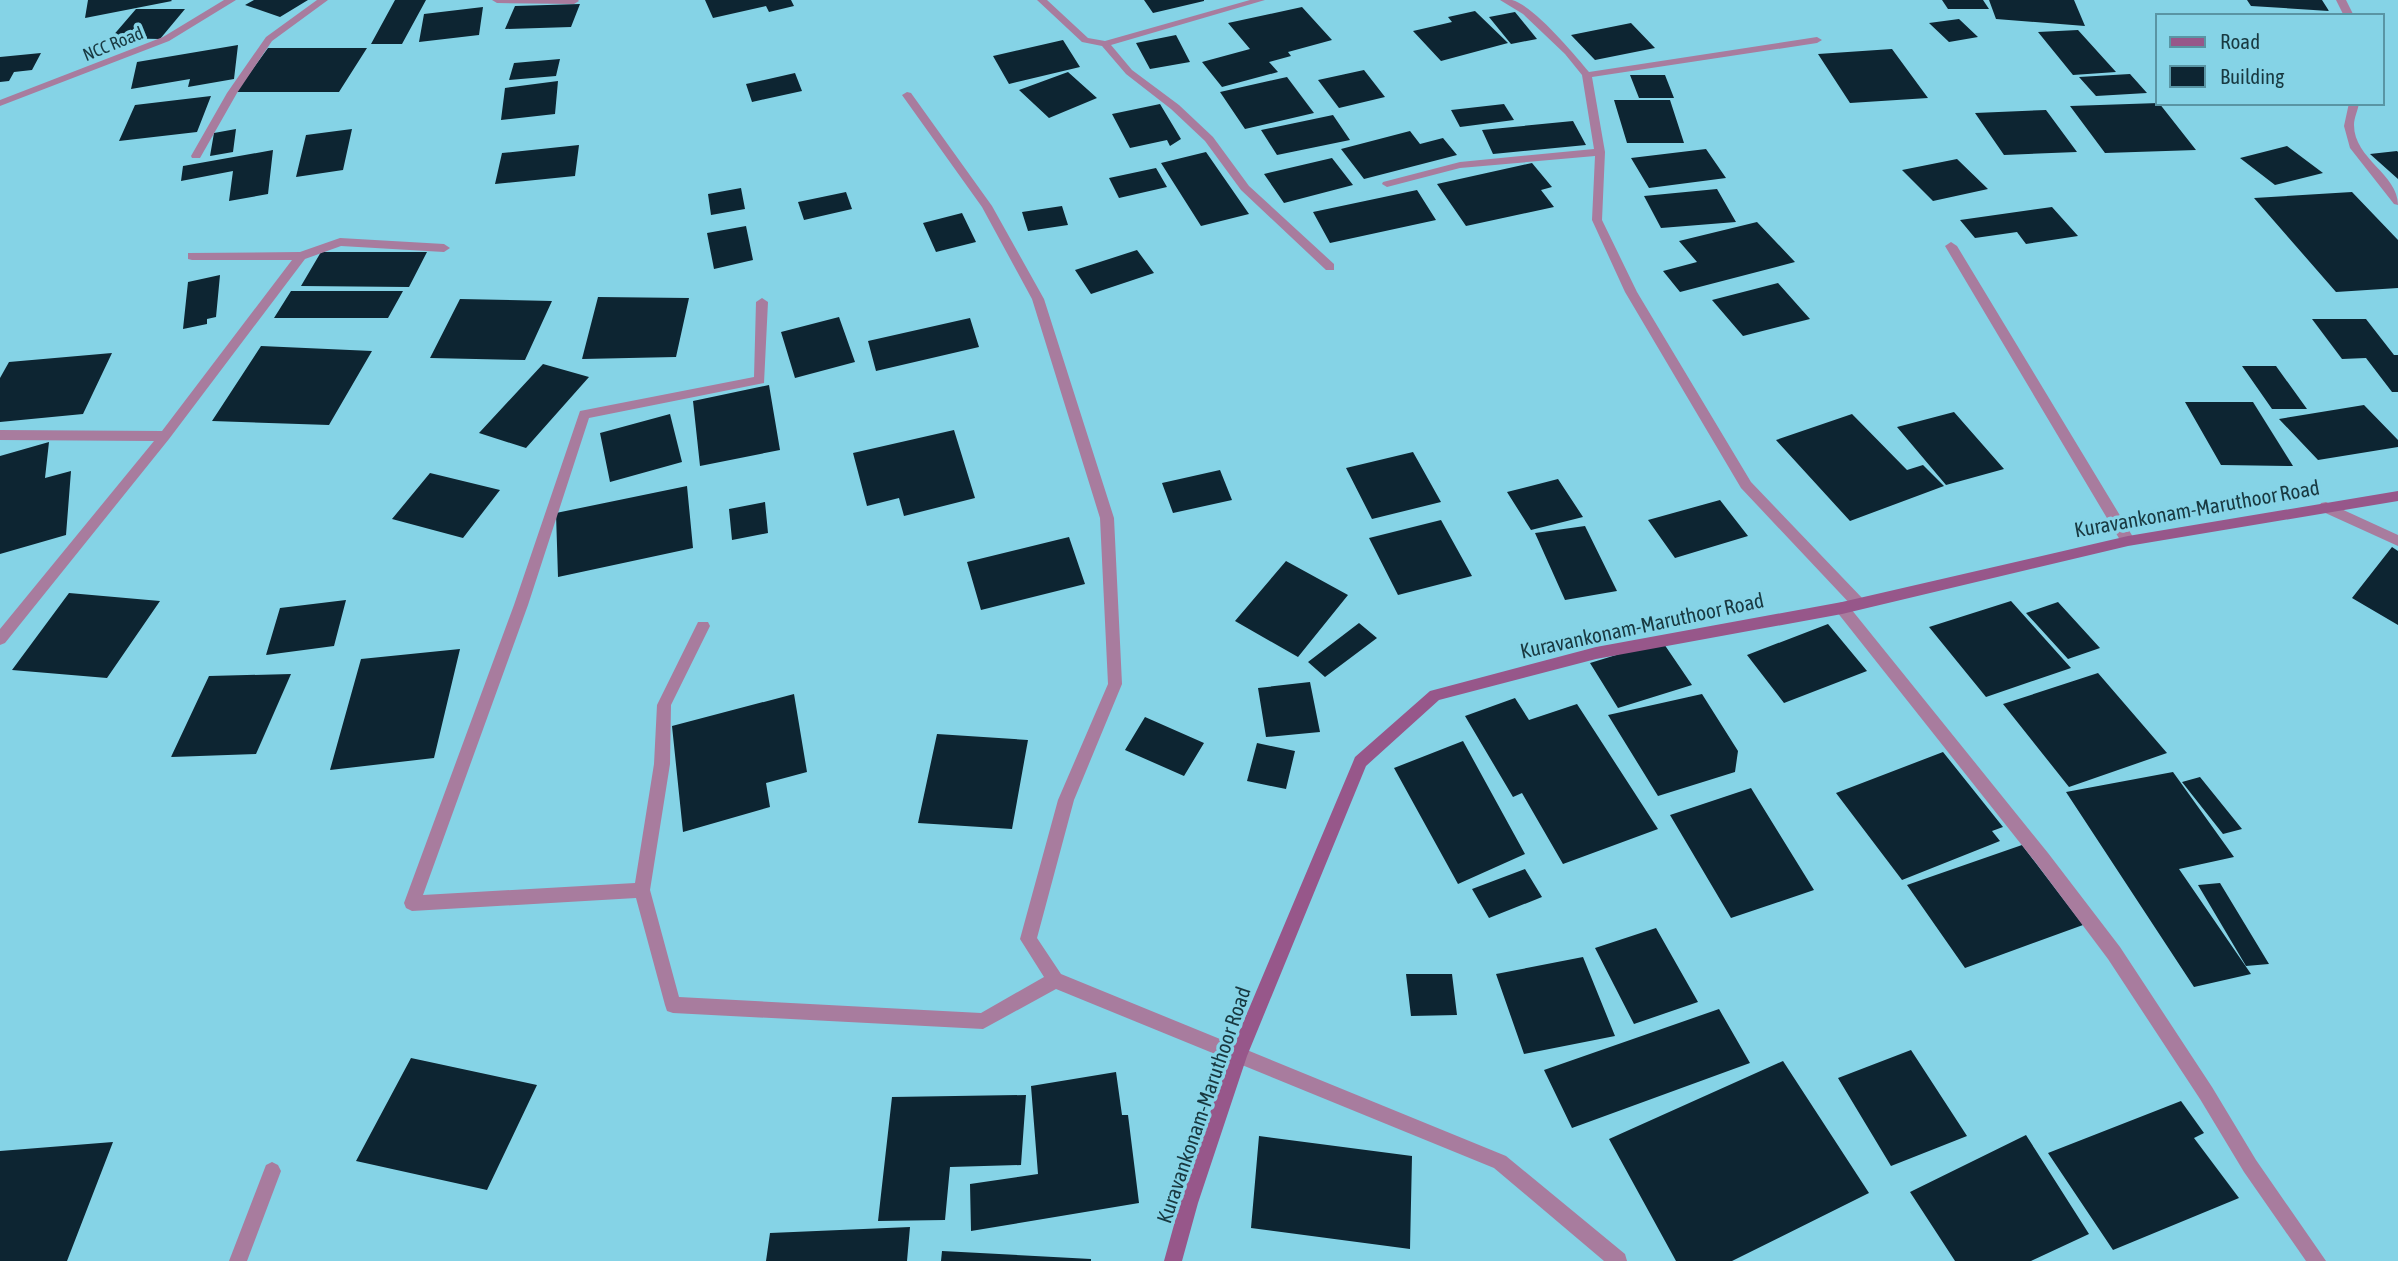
<svg xmlns="http://www.w3.org/2000/svg" width="2398" height="1261" font-family="'Asap Condensed',sans-serif">
<style>
.building{fill:#0d2532}
.lines{fill:none;stroke-linecap:round;stroke-linejoin:round}
.street{fill:#a87c9e;fill-rule:evenodd}
.secondary{fill:#97578a;fill-rule:evenodd}
.labels{text-anchor:middle;stroke-width:7;stroke-linejoin:round;paint-order:stroke}
.far-street-label{font-size:18px;fill:#183941;stroke:#85d3e6}
.street-label{font-size:21px;fill:#183941;stroke:#85d3e6}
</style>
<rect width="100%" height="100%" fill="#85d3e6"/>
<!-- building -->
<path class="building" d="M88,0H171L172,1L85,18Z
M254,0H308L280,17L245,5Z
M395,0H426L402,44H371Z
M705,0H791L794,6L769,12L766,6L713,18Z
M1144,0H1204V1L1153,13Z
M1942,0H1983L1989,9H1948Z
M1989,0H2074L2085,26L1996,19Z
M2247,0H2322L2329,11L2251,6Z
M580,4L571,27L505,29L515,6Z
M483,7L479,35L419,42L424,14Z
M1302,7L1332,40L1288,52L1291,56L1269,62L1278,72L1222,87L1202,62L1250,49L1228,23Z
M136,9H185L160,39L111,38Z
M1475,11L1508,43L1441,61L1413,31L1452,22L1448,17Z
M1515,12L1537,39L1511,44L1489,17Z
M1959,19L1978,37L1949,42L1929,23Z
M1631,23L1655,48L1595,60L1571,35Z
M2078,30L2116,72L2073,75L2038,32Z
M1176,35L1190,62L1150,69L1136,43Z
M1063,40L1080,67L1009,84L993,56Z
M238,45L234,79L188,87L190,79L131,89L137,62Z
M268,48H367L339,92H236Z
M1892,49L1928,98L1850,103L1818,54Z
M41,53L32,70L14,72L9,81L0,82V57Z
M560,59L556,76L509,80L514,63Z
M1364,70L1385,97L1339,108L1318,80Z
M1068,72L1097,98L1049,118L1019,90Z
M795,73L802,91L752,102L746,84Z
M2130,74L2147,93L2096,96L2079,77Z
M1630,75H1665L1674,98H1639Z
M1287,77L1314,113L1245,129L1220,92Z
M558,81L555,114L501,120L505,88Z
M211,96L197,132L119,141L135,105Z
M1614,100H1670L1684,143H1627Z
M2159,103L2196,150L2105,153L2070,106Z
M1160,104L1181,139L1170,146L1167,140L1130,148L1112,114Z
M1504,104L1514,120L1460,127L1451,110Z
M2046,110L2077,152L2004,155L1975,113Z
M1333,115L1350,140L1277,155L1261,130Z
M1573,121L1586,145L1493,154L1482,130Z
M236,129L233,152L210,156L214,133Z
M352,129L343,170L296,177L306,135Z
M1410,131L1420,144L1443,138L1457,155L1364,179L1341,149Z
M579,145L575,176L495,184L502,153Z
M2287,146L2323,173L2275,185L2240,158Z
M1706,149L1726,178L1649,188L1631,158Z
M273,150L268,194L229,201L233,171L181,181L183,166Z
M2397,151L2398,152V179L2370,154Z
M1206,152L1249,214L1201,226L1161,163Z
M1332,158L1353,185L1284,203L1264,174Z
M1957,159L1988,189L1933,201L1902,170Z
M1532,163L1552,187L1541,190L1554,207L1466,226L1437,184Z
M1156,168L1167,187L1119,198L1109,178Z
M741,188L745,209L711,215L708,194Z
M1717,189L1736,222L1661,228L1644,196Z
M1417,190L1436,220L1330,243L1313,212Z
M846,192L852,209L804,220L798,202Z
M2352,192L2398,240V288L2336,292L2254,198Z
M1062,206L1068,225L1028,231L1022,212Z
M2052,207L2078,236L2026,244L2017,232L1975,238L1960,220Z
M962,213L976,242L936,252L923,223Z
M1757,222L1795,262L1680,292L1663,271L1697,262L1679,241Z
M746,226L753,260L714,269L707,233Z
M1137,250L1154,273L1091,294L1075,270Z
M321,252H427L409,287L301,286Z
M220,275L216,317L207,319V324L183,329L188,282Z
M1778,283L1810,319L1743,336L1712,300Z
M291,291H403L388,318H274Z
M598,297L689,298L676,357L582,359Z
M460,299L552,301L525,360L430,358Z
M839,317L855,362L795,378L781,332Z
M970,318L979,347L876,371L868,341Z
M2312,319H2366L2394,355H2398V392H2392L2366,358L2342,359Z
M261,346L372,351L329,425L212,421Z
M112,353L83,414L0,422V378L9,362Z
M543,364L589,377L526,448L479,433Z
M2242,366H2276L2307,409H2272Z
M769,385L780,450L700,466L693,401Z
M2185,402H2253L2293,466L2221,465Z
M2364,405L2398,440V447L2318,460L2279,419Z
M1954,412L2004,469L1946,485L1897,427Z
M670,414L682,462L610,482L600,433Z
M1852,414L1907,470L1923,465L1944,486L1850,521L1776,440Z
M954,430L975,498L904,516L899,498L867,506L853,453Z
M49,442L45,478L71,471L66,535L0,554V456Z
M1413,452L1441,502L1372,519L1346,468Z
M1220,470L1232,500L1173,513L1162,483Z
M430,473L500,490L463,538L392,519Z
M1558,479L1583,517L1531,530L1507,492Z
M687,486L693,548L558,577L556,513Z
M1720,500L1748,536L1675,558L1648,520Z
M765,502L768,533L732,540L729,509Z
M1441,520L1472,576L1398,595L1369,538Z
M1585,526L1617,591L1565,600L1535,533Z
M1069,537L1085,584L981,610L967,562Z
M2392,547L2398,551V625L2352,598Z
M1286,561L1348,595L1298,657L1235,621Z
M69,593L160,601L107,678L12,670Z
M346,600L334,646L266,655L280,608Z
M2011,601L2071,668L1986,697L1929,627Z
M2058,602L2100,648L2068,659L2026,613Z
M1359,623L1377,638L1325,677L1308,662Z
M1828,624L1867,671L1784,703L1747,655Z
M1662,641L1692,685L1618,708L1590,663Z
M460,649L434,758L330,770L361,659Z
M2098,673L2167,753L2069,787L2003,704Z
M291,674L256,754L171,757L209,676Z
M1310,682L1320,732L1266,737L1258,688Z
M794,694L807,772L766,783L770,807L683,832L672,726Z
M1702,694L1738,751L1735,772L1658,796L1608,715Z
M1515,698L1529,720L1577,704L1658,829L1563,864L1522,793L1513,797L1465,716Z
M1145,717L1204,743L1184,776L1125,750Z
M937,734L1028,740L1012,829L918,823Z
M1463,741L1525,854L1458,884L1394,768Z
M1257,743L1295,751L1286,789L1247,781Z
M1943,752L2003,827L1992,831L2000,841L1902,880L1836,793Z
M2173,772L2234,857L2179,869L2251,974L2194,987L2066,792Z
M2200,777L2242,829L2223,834L2182,782Z
M1751,788L1814,890L1731,918L1670,815Z
M2022,845L2083,925L1965,968L1907,885Z
M1525,869L1542,897L1489,918L1472,889Z
M2220,883L2269,964L2246,966L2198,885Z
M1656,928L1698,1002L1634,1024L1595,948Z
M1583,957L1615,1036L1524,1054L1496,974Z
M1406,974H1452L1457,1015L1411,1016Z
M1719,1009L1750,1063L1572,1128L1544,1070Z
M1911,1050L1967,1136L1891,1166L1838,1078Z
M411,1058L537,1085L487,1190L356,1161Z
M1783,1061L1869,1193L1732,1261H1676L1609,1139Z
M1116,1072L1122,1115H1128L1139,1203L971,1231L970,1184L1038,1174L1031,1086Z
M1026,1095L1021,1165L950,1167L945,1220L878,1221L892,1097Z
M2181,1101L2204,1133L2194,1138L2239,1198L2113,1250L2048,1153Z
M2026,1135L2089,1234L2031,1261H1955L1910,1192Z
M1259,1136L1412,1156L1410,1249L1251,1228Z
M113,1142L67,1261H0V1151Z
M910,1227L907,1261H766L770,1233Z
M942,1251L1091,1259V1261H941Z"/>
<g class="lines">
<!-- street -->
<path class="street" d="M224,0H236L169,41L0,106V100L163,37Z
M317,0H328L272,41L237,93L200,158H192L191,156L227,93L266,37Z
M492,0H578L579,1L574,4L497,3Z
M1037,0H1047L1088,38L1105,41L1250,0H1265L1111,45L1132,70L1179,105L1213,137L1249,186L1334,264V270H1326L1241,190L1205,141L1171,109L1126,74L1102,46L1082,42Z
M1500,0C1504,0 1508,0 1512,0C1534,6 1574,54 1589,72L1817,37L1822,40L1817,43L1592,77L1605,152L1602,220L1637,292L1751,482L1864,600L1866,604L1864,608H1854L1741,488L1625,292L1592,220L1595,156L1460,168L1387,187L1382,184L1383,182L1460,162L1594,149L1582,75L1565,54L1523,14Z
M2336,0H2346L2354,16H2344Z
M907,92L911,93L992,206L1044,299L1114,518L1122,684L1074,800L1037,938L1061,974L1506,1156L1625,1254L1627,1261H1604L1494,1168L1056,989L983,1029L673,1013L667,1011L665,1005L636,898L412,911L406,908L404,903L514,605L580,411L754,377L756,302L762,298L768,302L764,383L589,418L528,605L423,895L635,883L654,764L657,705L698,622H708L710,626L671,705L670,764L650,890L679,997L981,1013L1044,977L1020,939L1058,800L1108,684L1100,518L1032,299L982,207L902,95Z
M2349,103H2359C2358,110 2354,118 2354,125C2354,159 2398,174 2398,205L2394,204L2350,148L2344,126Z
M340,238L444,244L450,248L444,252L341,246L305,259L169,439L5,643L0,645V629L154,441L0,440V430L162,431L292,260H192L188,259V253L300,252Z
M1951,242L1957,246L2133,537L2135,541L2133,545H2123L1945,246Z
M2326,502L2398,535V546L2321,511L2319,507L2321,503Z
M1842,602L1847,604L2048,853L2120,947L2212,1087L2256,1160L2326,1261H2306L2244,1172L2200,1099L2108,959L2036,863L1837,612L1835,608L1837,604Z
M272,1162L278,1165L281,1171L247,1261H229L266,1165Z"/>
<!-- secondary -->
<path class="secondary" d="M2398,491V501L2128,546L1842,614L1596,659L1439,700L1366,766L1247,1056L1198,1203L1182,1261H1164L1180,1203L1229,1056L1353,762L1355,757L1430,691L1596,647L1842,602L2128,536Z"/>
</g>
<g class="labels">
<!-- far-street labels -->
<g class="far-street-label">
<text transform="translate(113 44) rotate(-22)" y="6">NCC Road</text>
</g>
<!-- street labels -->
<g class="street-label">
<text transform="translate(2197 509) rotate(-10)" y="7">Kuravankonam-Maruthoor Road</text>
<text transform="translate(1642 626) rotate(-12)" y="7">Kuravankonam-Maruthoor Road</text>
<text transform="translate(1204 1105) rotate(-71)" y="7">Kuravankonam-Maruthoor Road</text>
</g>
</g>
<!-- legend -->
<rect x="2156" y="14" width="228" height="91" fill="#85d3e6" stroke="#5995a4" stroke-width="2"/>
<rect x="2170" y="37" width="35" height="10" fill="#97578a" stroke="#5995a4" stroke-width="2"/>
<text x="2220" y="49" font-size="21" fill="#183941">Road</text>
<rect x="2170" y="66" width="35" height="21" fill="#0d2532" stroke="#5995a4" stroke-width="2"/>
<text x="2220" y="84" font-size="21" fill="#183941">Building</text>
</svg>
